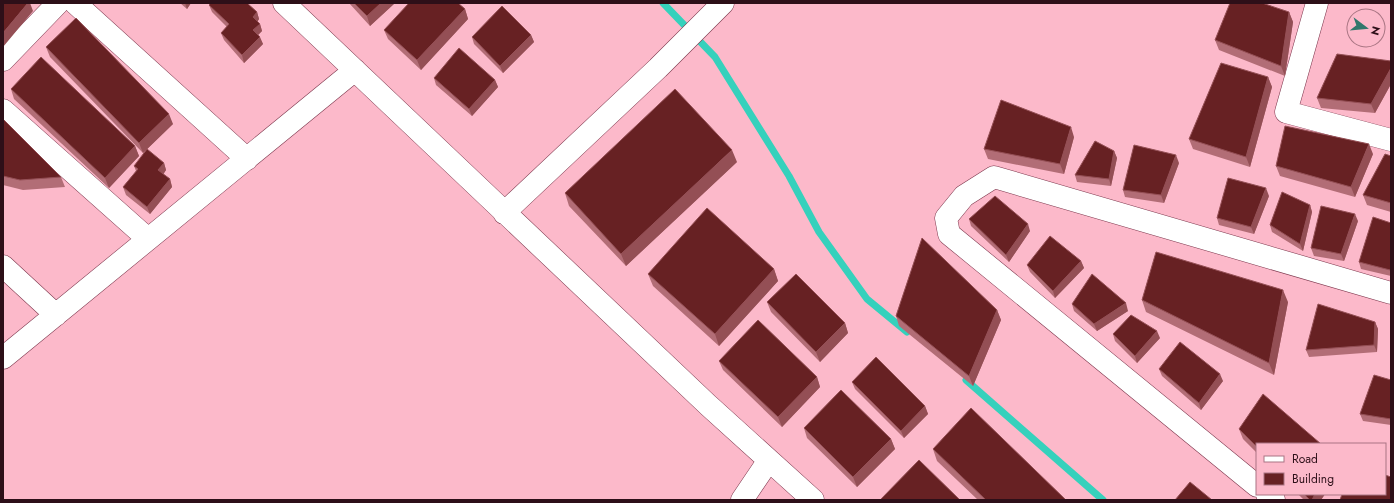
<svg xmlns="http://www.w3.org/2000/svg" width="1394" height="503" font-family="Jost,sans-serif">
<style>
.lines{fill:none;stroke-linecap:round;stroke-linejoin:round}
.stream{stroke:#35d1bc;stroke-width:7}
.minor-casing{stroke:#7c364c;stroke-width:23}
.minor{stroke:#fff;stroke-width:22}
.wall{fill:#b26d76}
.shaded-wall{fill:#944f55}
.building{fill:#672123;stroke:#944f55}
</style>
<rect width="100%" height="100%" fill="#fcb9ca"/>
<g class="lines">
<!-- stream -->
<path class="stream" d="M663,3L715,57L789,176L819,232L867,299L907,332
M966,380L1103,500"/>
<!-- minor casing -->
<g class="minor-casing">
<path id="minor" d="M75,3L247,159
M284,3L708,405L813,500
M1317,3L1286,112L1391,140
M3,60L58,3
M3,110L148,239
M504,213L658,68L723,3
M3,266L56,315
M3,358L355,70
M1257,486L949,234L946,218L964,196L994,177L1391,293
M1267,494L1274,500
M742,500L769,460"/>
</g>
<!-- minor -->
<use href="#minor" class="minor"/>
</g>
<!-- wall -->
<path class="wall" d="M180,3H191L187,9Z
M349,3H395L370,26Z
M209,5L257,12L259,19L257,22L260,24L262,31L258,35L263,44L244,63L224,40L221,33L227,27L212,12Z
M465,9L468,19L421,70L388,39L384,30Z
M1289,12L1293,22L1285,76L1219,50L1215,40Z
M531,35L534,42L503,73L474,44L472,37Z
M46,47L173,124L143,153L50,57Z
M1391,61V84L1375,113L1321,108L1317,98Z
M1268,77L1272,87L1250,167L1193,149L1189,139Z
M434,78L495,80L498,87L472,116L436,85Z
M11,89L135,146L139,156L109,188L14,99Z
M3,119L61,177L65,187L23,190L3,185Z
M1074,137L1064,174L988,159L984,149Z
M1114,151L1117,158L1111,186L1077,182L1075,175Z
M1373,154L1355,197L1280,176L1276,166Z
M1391,156V212L1367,205L1363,195Z
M737,162L626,266L569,206L565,193Z
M164,163L166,170L163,174L170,179L172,187L150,214L126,195L123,187L136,171L134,166Z
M1179,163L1164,203L1125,197L1123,190Z
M1269,196L1254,234L1219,225L1217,218Z
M1310,205L1312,212L1303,251L1272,232L1270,225Z
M969,219L1030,231L1009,262L971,226Z
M1358,221L1344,261L1314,256L1311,248Z
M1391,223V276L1361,269L1359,262Z
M1081,261L1084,268L1055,298L1030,272L1027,265Z
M774,269L778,281L719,346L653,286L648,274Z
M1142,300L1288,302L1274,375L1146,312Z
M767,302L845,323L848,333L820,362L771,312Z
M1072,304L1128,311L1097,331L1074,311Z
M997,310L1001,320L973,386L899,326L896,316Z
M1375,322L1378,329L1377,352L1309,357L1306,350Z
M1113,334L1160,338L1137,363L1115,341Z
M719,361L817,377L820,387L782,427L723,370Z
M1159,369L1223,381L1201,410L1162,376Z
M1391,380V425L1363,421L1360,414Z
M852,382L925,406L928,414L904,438L855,389Z
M804,428L891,439L895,449L857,487L807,438Z
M1239,429L1257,444V453L1243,439Z
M933,449L1066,500H978L937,461Z
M1298,494H1325L1321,500H1304Z"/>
<!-- shaded-wall -->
<path class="shaded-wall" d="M28,3H30L33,11L3,47V33Z
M185,3H191L187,9Z
M381,3H395L370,26L367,16Z
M465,9L468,19L421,70L417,60Z
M257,12L259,19L256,24L253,17Z
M1289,12L1293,22L1285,76L1281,66Z
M260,24L262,31L256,37L253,30Z
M531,35L534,42L503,73L500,66Z
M260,37L263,44L244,63L242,55Z
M1391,68V84L1375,113L1371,104Z
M1268,77L1272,87L1250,167L1246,157Z
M495,80L498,87L472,116L469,109Z
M169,114L173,124L143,153L139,143Z
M1071,127L1074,137L1064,174L1060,164Z
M1369,144L1373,154L1355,197L1351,187Z
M135,146L139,156L109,188L105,178Z
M732,150L737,162L626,266L621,254Z
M1114,151L1117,158L1111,186L1109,179Z
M1176,155L1179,163L1164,203L1161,195Z
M164,163L166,170L161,178L158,170Z
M170,179L172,187L150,214L147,207Z
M1266,188L1269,196L1254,234L1251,227Z
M1310,205L1312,212L1303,251L1300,244Z
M1355,214L1358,221L1344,261L1341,254Z
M1028,224L1030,231L1009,262L1006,255Z
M1081,261L1084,268L1055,298L1053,291Z
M774,269L778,281L719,346L715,334Z
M1283,290L1288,302L1274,375L1269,363Z
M1126,303L1128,311L1097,331L1094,324Z
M997,310L1001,320L973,386L969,376Z
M1375,322L1378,329L1377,352L1374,345Z
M845,323L848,333L820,362L816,352Z
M1157,331L1160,338L1137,363L1135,356Z
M1220,374L1223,381L1201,410L1199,403Z
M817,377L820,387L782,427L778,417Z
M925,406L928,414L904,438L901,431Z
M891,439L895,449L857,487L853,477Z
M1315,494H1325L1321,500H1312Z"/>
<!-- building -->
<path class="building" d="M3,3H28L3,33Z
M211,3H247L257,12L253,17L260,24L253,30L260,37L242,55L221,33L229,24L209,5Z
M354,3H381L367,16Z
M409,3H458L465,9L417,60L384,30Z
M1230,3H1262L1289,12L1281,66L1215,40Z
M502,6L531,35L500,66L472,37Z
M76,18L169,114L139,143L46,47Z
M459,48L495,80L469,109L434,78Z
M1337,54L1391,61V68L1371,104L1317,98Z
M41,57L135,146L105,178L11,89Z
M1221,63L1268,77L1246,157L1189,139Z
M675,89L732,150L621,254L565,193Z
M1001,100L1071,127L1060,164L984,149Z
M3,119L61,177L20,180L3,176Z
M1285,126L1369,144L1351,187L1276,166Z
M1095,141L1114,151L1109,179L1075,175Z
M1134,145L1176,155L1161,195L1123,190Z
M147,149L164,163L158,170L170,179L147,207L123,187L138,169L134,166Z
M1385,154L1391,156V203L1363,195Z
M1228,178L1266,188L1251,227L1217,218Z
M1282,192L1310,205L1300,244L1270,225Z
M995,196L1028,224L1006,255L969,219Z
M1321,206L1355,214L1341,254L1311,248Z
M707,208L774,269L715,334L648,274Z
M1373,217L1391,223V268L1390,270L1359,262Z
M1050,236L1081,261L1053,291L1027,265Z
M922,238L997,310L969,376L896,316Z
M1156,252L1283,290L1269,363L1142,300Z
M796,274L845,323L816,352L767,302Z
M1092,274L1126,303L1094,324L1072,304Z
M1318,304L1375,322L1374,345L1306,350Z
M1131,315L1157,331L1135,356L1113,334Z
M758,320L817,377L778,417L719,361Z
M1180,342L1220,374L1199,403L1159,369Z
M876,357L925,406L901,431L852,382Z
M1374,375L1391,380V419L1360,414Z
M841,390L891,439L853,477L804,428Z
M1263,394L1321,444H1257V447L1239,429Z
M971,408L1066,500H986L933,449Z
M919,460L960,500H882L881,499Z
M1385,475L1391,477V500H1340L1342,494H1385Z
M1190,482L1212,500H1175Z
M1304,494H1315L1312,500H1310Z"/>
<!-- border -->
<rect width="1394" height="503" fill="none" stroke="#2d0f18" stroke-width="8"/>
<!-- legend -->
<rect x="1256" y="443" width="130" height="52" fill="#fcb9ca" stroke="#a97583"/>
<rect x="1264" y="456" width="20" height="6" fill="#ffffff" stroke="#a97583"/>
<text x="1292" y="463" font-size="12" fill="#2d0f18">Road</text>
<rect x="1264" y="473" width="20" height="12" fill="#672123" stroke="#a97583"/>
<text x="1292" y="483" font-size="12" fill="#2d0f18">Building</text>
<!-- north arrow -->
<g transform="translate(1366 28) rotate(106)"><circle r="19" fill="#fcb9ca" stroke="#a97583"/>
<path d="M0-3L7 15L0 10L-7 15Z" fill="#31776c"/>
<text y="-6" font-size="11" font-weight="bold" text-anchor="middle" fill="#2d0f18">N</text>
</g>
</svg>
